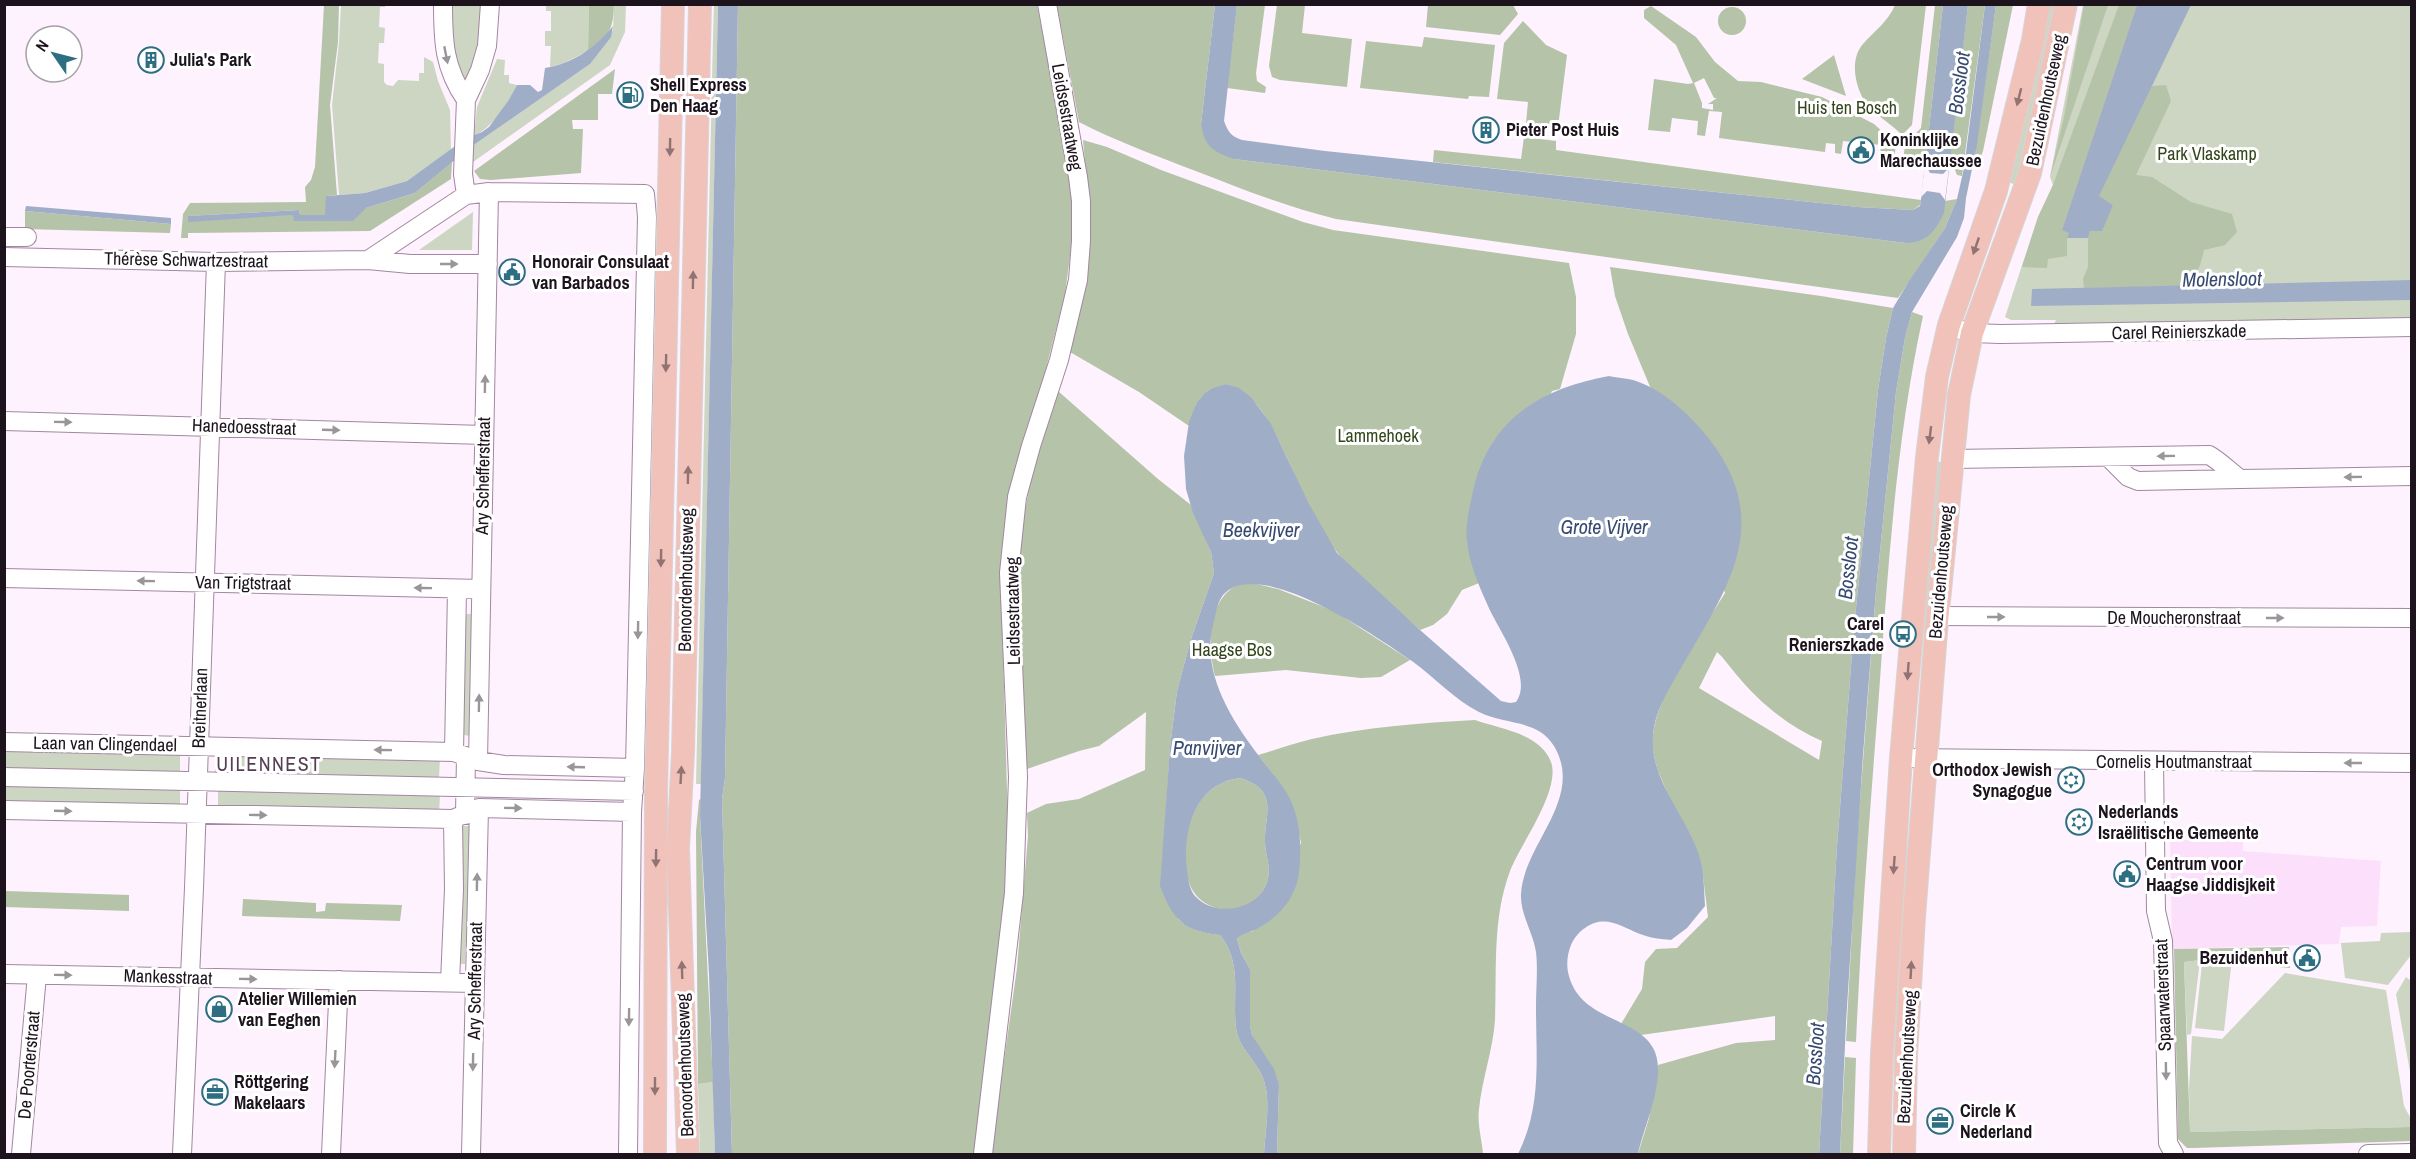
<svg xmlns="http://www.w3.org/2000/svg" width="2416" height="1159" font-family="'Archivo Narrow',sans-serif">
<style>
.built{fill:#fce0fb}
.green{fill:#ccd6c2}
.forest{fill:#b5c3a8;fill-rule:evenodd}
.water{fill:#a0adc7;fill-rule:evenodd}
.pier{fill:#fdf2fd}
.lines{fill:none;stroke-linecap:round;stroke-linejoin:round}
.minor-casing{stroke:#a287a0;stroke-width:20}
.major-casing{stroke:#d6d5d6;stroke-width:24}
.minor{stroke:#fff;stroke-width:18}
.major{stroke:#f0c2ba;stroke-width:22}
.oneway{fill:#999599}
.oneway2{fill:#917373}
.labels{text-anchor:middle;stroke-width:6;stroke-linejoin:round;paint-order:stroke}
.poi-label{font-size:18px;font-weight:bold;fill:#1d131d;stroke:#fff;text-anchor:start}
.street-label{font-size:18px;fill:#1d131d;stroke:#fff}
.park-label{font-size:18px;fill:#33451a;stroke:#fff}
.water-label{font-size:20px;font-style:italic;fill:#364a71;stroke:#fff}
.neighbourhood-label{font-size:20px;letter-spacing:1.5px;fill:#553e54;stroke:#fff}
</style>
<rect width="100%" height="100%" fill="#fdf2fd"/>
<!-- built -->
<path class="built" d="M2170,840H2243V851L2381,861L2377,926L2341,927L2339,944L2172,949Z"/>
<!-- green -->
<path class="green" d="M718,4L701,784H696L713,37L714,5Z
M341,5H385V7H380L379,27L385,28L384,43H379L378,63L384,64V82L387,85L393,86L398,80L419,81V73H424V57L433,62L438,81L450,110L451,150L407,181L365,193L339,195L332,105L339,42Z
M447,5H484L482,43L465,84L459,81Z
M546,5H589L588,51L564,63L550,67L551,46H545V31H551V11H546Z
M614,5H626L625,32L610,65L473,162L468,149L590,64L613,30Z
M2043,5H2059L2016,185L2008,182Z
M2083,5H2411V321L2052,328L2056,320H2011L2005,317L2038,217L2053,185L2050,177Z
M497,59L505,60L504,75H509V83L517,85C507,104 494,126 474,136L477,107Z
M473,212L472,250H419Z
M1934,462H1944L1929,628H1919Z
M463,614H477L473,736L462,735Z
M5,747L180,751V772L5,769Z
M215,751L440,757L439,778L215,772Z
M5,785L180,789V811L5,807Z
M218,789L440,794L439,815L218,811Z
M460,826H471L465,964H455Z
M2411,932V955L2388,985L2345,978L2341,943L2380,941L2381,933Z
M2200,960L2191,1034L2187,1035L2184,962Z
M2202,964L2231,967L2224,1031L2195,1028Z
M2285,973L2386,990L2404,1106L2411,1119V1127L2190,1132L2189,1089L2192,1036L2222,1039Z
M2406,977L2411,981V1077L2396,994Z
M713,1082L715,1154H700L698,1084Z"/>
<!-- forest -->
<path class="forest" d="M324,5H339L338,42L330,105L337,195L326,196V215H300L299,210L188,216L294,215V221L366,208L415,193L452,162L451,179L370,231L188,233V238H181L183,214L190,203L306,202L305,187L311,180L315,167Z
M589,5H614C613,29 610,36 588,51Z
M738,5H1037L1067,160L1073,202L1072,241L1065,294L1037,404L1001,579L1008,825L1006,892L974,1154H732L722,799L725,778Z
M1057,5H1215L1201,124L1234,159L1906,243C1929,231 1942,229 1945,201L1957,199L1945,228L1898,298L1336,219C1286,207 1240,188 1193,170C1154,155 1116,141 1079,122Z
M1237,5H1265L1256,73L1257,81L1266,87L1265,93L1227,88Z
M1277,5H1305L1302,33L1352,39L1347,87L1280,80L1272,77L1269,66Z
M1428,5H1513L1518,14L1500,35L1426,27Z
M1895,5H1926L1912,125L1902,135C1894,126 1872,112 1867,105C1855,88 1849,60 1863,44C1875,30 1888,22 1895,5Z
M1935,5H1943L1925,164L1903,161L1905,145L1921,128Z
M1968,5H1985L1962,176L1957,175L1955,170L1948,167Z
M1996,5H2013L1983,151L1978,165L1973,168Z
M2084,5H2108L2050,177L2064,117Z
M2119,5H2137L2062,230L2070,232L2067,238V256L2048,259L2047,268L2022,267L2038,217L2053,185Z
M1651,6L1696,37L1715,62L1738,81L1761,82L1822,97L1874,124L1896,144L1894,160L1880,158L1881,145L1843,141L1841,154L1835,153V144L1826,143L1825,152L1719,138L1722,112L1709,111L1705,136L1697,135L1698,121L1672,118L1670,132L1648,130L1654,79L1688,84L1693,83L1676,45L1644,18V10ZM1704,78L1714,98H1717L1708,104H1713V110L1702,108V103L1694,83Z
M1718 21a14 14 0 1 1 28 0a14 14 0 1 1-28 0Z
M1523,21L1546,45L1567,55L1558,127L1526,123L1528,102L1497,99L1504,43Z
M1424,37L1495,45L1489,97L1469,96L1468,99L1360,88L1366,41L1422,47Z
M1834,55L1846,96L1802,79Z
M615,69L612,94H598V120H572L573,129H583L581,173L491,180L480,179L474,171Z
M2166,85L2171,101L2136,175L2152,177L2191,202L2232,214L2237,232L2225,245L2204,250C2199,272 2198,272 2181,286L2084,288L2083,279L2088,267V238L2090,231L2113,205L2098,196L2152,86Z
M1524,137L1556,141V150L1921,200L1920,205L1913,210L1858,207L1433,162L1434,150L1521,159Z
M1083,140L1107,147L1161,170L1303,222L1333,230L1569,263L1576,297V334L1560,389L1552,391L1473,567L1479,583L1462,590L1447,614L1433,625L1420,630C1393,605 1359,582 1337,552C1311,519 1297,476 1278,439C1266,416 1253,392 1227,384L1196,404L1189,426L1139,392L1070,352L1088,257L1090,217Z
M25,211L171,224L170,233L25,229Z
M1610,267L1821,296L1893,308L1886,338L1878,390L1854,628L1837,846L1819,1154H1638L1649,1118L1658,1065L1736,1043L1775,1040V1016L1641,1035L1621,1024L1642,989L1645,962L1656,949L1677,948L1708,917L1703,876L1658,771C1655,761 1652,750 1653,739C1654,698 1703,629 1725,593L1664,396L1651,389L1628,334L1615,296ZM1717,652C1724,658 1729,666 1735,673C1759,702 1787,726 1822,741L1819,760L1699,688Z
M1912,312L1923,316C1896,440 1888,568 1879,694C1870,810 1861,926 1856,1042L1846,1041L1856,853L1876,591L1896,392L1905,338Z
M1058,391L1158,479L1191,505L1211,552L1214,573L1191,639L1177,691L1170,747L1166,811L1178,919C1191,930 1203,933 1220,935C1243,963 1232,996 1236,1028C1239,1050 1258,1061 1264,1081C1271,1100 1265,1134 1264,1154H991L1017,968L1028,836L1027,813L1046,804L1079,799L1145,770L1146,712L1099,746L1079,751L1027,769C1024,694 1013,617 1021,542C1025,490 1042,441 1058,391Z
M1252,583L1278,589L1334,611L1410,660L1381,677L1361,678L1286,670L1215,676C1208,650 1207,603 1234,587C1239,584 1246,584 1252,583Z
M1475,720C1500,729 1540,733 1551,762C1561,790 1520,845 1510,871C1492,919 1497,970 1495,1020C1493,1050 1482,1079 1479,1109C1477,1124 1482,1140 1483,1154H1277L1279,1085L1252,1035L1250,1026V969L1241,953L1237,939L1241,934L1253,931L1301,843C1293,800 1285,789 1258,755C1276,750 1294,743 1312,739C1365,727 1420,723 1475,720Z
M1240,778C1250,781 1261,786 1265,796C1271,810 1264,826 1265,841C1265,851 1268,860 1269,869C1269,874 1268,882 1265,887C1248,921 1194,916 1187,875C1180,834 1194,783 1240,778Z
M701,799L700,816L713,1082L698,1084L696,832L699,800Z
M5,891L129,895V911L5,907Z
M243,899L316,903V912L325,911L326,903L402,905L400,921L242,916Z
M2289,947L2290,968L2201,960L2184,962L2190,1132L2411,1127V1141L2193,1148H2187L2178,1139L2174,949Z
M1845,1057L1856,1058L1853,1154H1840Z"/>
<!-- water -->
<path class="water" d="M738,4L725,778L722,799L732,1154H715L709,974L700,816L718,5Z
M1215,5H1237L1224,121C1228,132 1231,136 1242,140L1325,151L1858,207L1913,210L1920,206L1921,199L1943,5H1968L1944,213C1935,231 1928,242 1906,243L1234,159C1212,151 1205,147 1201,124Z
M1985,5H1996L1977,145L1966,198L1964,218L1957,237L1912,312L1905,338L1896,392L1876,591L1863,755L1846,1023L1840,1154H1819L1837,846L1854,628L1878,390L1886,338L1893,308L1909,281L1945,228L1957,199L1964,168Z
M2137,5H2191L2099,196L2113,205L2102,231H2090L2088,238H2067L2069,233L2062,230Z
M613,26L611,37L590,64L468,149L415,193L366,208L353,221H294L293,215L188,222V216L299,210L300,215H325L326,196L365,193L407,181L465,139L482,132L489,127L508,101L517,85H530L538,92L542,90L545,68C574,63 595,48 613,26Z
M26,206L171,218V224L25,211Z
M2411,280V300L2031,306L2032,289Z
M1609,376C1618,378 1628,378 1636,381C1664,390 1692,417 1710,440C1775,525 1726,590 1681,668C1669,689 1653,714 1653,739C1651,780 1685,815 1698,852C1704,869 1704,888 1705,906L1687,928L1671,940C1661,939 1650,938 1640,934C1620,926 1605,914 1585,928C1579,932 1574,938 1571,945C1567,955 1566,966 1569,976C1581,1022 1641,1017 1655,1052C1666,1080 1644,1126 1638,1154H1518C1542,1106 1536,1059 1536,1006C1536,989 1538,969 1536,952C1533,932 1520,914 1521,894C1524,843 1585,799 1554,746C1538,719 1504,725 1479,712C1455,700 1434,677 1412,661C1379,638 1258,554 1223,595C1216,604 1215,619 1212,630C1203,676 1233,722 1259,756C1270,771 1283,784 1291,801C1298,817 1301,837 1300,854C1300,869 1299,882 1292,895C1284,911 1268,924 1252,931C1245,934 1242,933 1237,939L1241,953L1250,969V1026L1252,1035L1274,1069L1279,1085L1277,1154H1264C1265,1134 1271,1100 1264,1081C1258,1061 1239,1050 1236,1028C1232,996 1243,963 1220,935C1184,931 1173,920 1160,886L1170,747L1177,691L1191,639L1214,573L1211,552L1193,513L1186,489L1184,456L1189,422L1196,404L1205,393L1213,388L1227,384L1239,388L1251,397L1271,424L1309,504L1337,553L1420,630L1501,701L1510,703L1516,702C1534,678 1498,629 1488,606C1479,586 1469,563 1467,541C1465,527 1469,510 1472,496C1487,421 1538,389 1609,376ZM1240,778C1250,781 1261,786 1265,796C1271,810 1264,826 1265,841C1265,851 1268,860 1269,869C1269,874 1268,882 1265,887C1253,911 1214,917 1195,896C1189,889 1188,878 1187,870C1182,831 1195,783 1240,778Z"/>
<!-- pier -->
<path class="pier" d="M1925,164L1930,173L1943,174L1949,168L1945,200L1940,193L1927,191L1921,197Z"/>
<g class="lines">
<!-- minor casing -->
<g class="minor-casing">
<path id="minor" d="M443,4C443,42 444,68 466,100
M466,195L463,174L466,100L480,70L487,46L490,4
M4,237H27
M4,257L216,262L368,260L410,264H488
M368,260L466,195L489,192L645,194L647,217L635,768L632,812L628,1154
M1961,330L1972,333L2000,334L2412,327
M4,421L484,435
M2108,457L2128,477L2138,481L2240,479
M1951,459L2209,455C2221,462 2229,471 2240,479L2412,476
M4,578L481,589
M1937,616L2412,618
M4,742L454,752L478,761L504,765L635,768
M454,752L457,589
M1901,758L2412,763
M478,761L489,192
M2154,762L2156,911L2163,941L2168,1143L2174,1154
M4,777L634,791
M4,810L453,819L479,808L632,812
M465,815L466,756
M4,974L475,983
M450,982L454,889L453,819
M21,1154L37,975
M182,1154L194,888L216,262
M331,1154L339,980
M471,1154L479,808
M983,1154L1014,893L1018,777L1009,573L1017,497L1031,446L1059,360L1078,280L1081,241V201L1078,177L1047,4
M2368,1154L2412,1153"/>
</g>
<!-- major casing -->
<g class="major-casing">
<path id="major" d="M655,1154L656,794L673,4
M688,1154L678,849L683,752L700,4
M1879,1154L1882,1053L1901,758L1927,457L1937,377L1949,325L1996,191L2033,40L2039,4
M1904,1154L1906,1055L1914,917L1936,632L1959,395L1972,333L2030,173L2066,4"/>
</g>
<!-- minor -->
<use href="#minor" class="minor"/>
<!-- major -->
<use href="#major" class="major"/>
</g>
<!-- one-way arrows -->
<defs><path id="oneway-solid" d="M-6-.8H1V-3.2L6.5 0L1 3.2V.8H-6Z" transform="scale(1.5)"/></defs>
<g class="oneway">
<use href="#oneway-solid" transform="translate(446 55) rotate(79)"/>
<use href="#oneway-solid" transform="translate(449 264)"/>
<use href="#oneway-solid" transform="translate(485 384) rotate(-89)"/>
<use href="#oneway-solid" transform="translate(63 422) rotate(1)"/>
<use href="#oneway-solid" transform="translate(331 430) rotate(2)"/>
<use href="#oneway-solid" transform="translate(2166 456) rotate(179)"/>
<use href="#oneway-solid" transform="translate(2353 477) rotate(179)"/>
<use href="#oneway-solid" transform="translate(146 581) rotate(-179)"/>
<use href="#oneway-solid" transform="translate(423 588) rotate(-179)"/>
<use href="#oneway-solid" transform="translate(1996 617)"/>
<use href="#oneway-solid" transform="translate(2275 618)"/>
<use href="#oneway-solid" transform="translate(638 630) rotate(91)"/>
<use href="#oneway-solid" transform="translate(479 703) rotate(-89)"/>
<use href="#oneway-solid" transform="translate(383 750) rotate(-179)"/>
<use href="#oneway-solid" transform="translate(2353 763) rotate(-180)"/>
<use href="#oneway-solid" transform="translate(576 767) rotate(-178)"/>
<use href="#oneway-solid" transform="translate(513 808) rotate(1)"/>
<use href="#oneway-solid" transform="translate(63 811) rotate(2)"/>
<use href="#oneway-solid" transform="translate(258 815) rotate(1)"/>
<use href="#oneway-solid" transform="translate(477 882) rotate(-89)"/>
<use href="#oneway-solid" transform="translate(63 975) rotate(1)"/>
<use href="#oneway-solid" transform="translate(248 979) rotate(1)"/>
<use href="#oneway-solid" transform="translate(629 1017) rotate(91)"/>
<use href="#oneway-solid" transform="translate(335 1059) rotate(93)"/>
<use href="#oneway-solid" transform="translate(473 1062) rotate(91)"/>
<use href="#oneway-solid" transform="translate(2166 1071) rotate(89)"/>
</g>
<g class="oneway2">
<use href="#oneway-solid" transform="translate(2019 97) rotate(104)"/>
<use href="#oneway-solid" transform="translate(670 147) rotate(91)"/>
<use href="#oneway-solid" transform="translate(1976 246) rotate(109)"/>
<use href="#oneway-solid" transform="translate(693 280) rotate(-89)"/>
<use href="#oneway-solid" transform="translate(666 363) rotate(91)"/>
<use href="#oneway-solid" transform="translate(1930 435) rotate(97)"/>
<use href="#oneway-solid" transform="translate(688 475) rotate(-89)"/>
<use href="#oneway-solid" transform="translate(661 558) rotate(91)"/>
<use href="#oneway-solid" transform="translate(1908 671) rotate(94)"/>
<use href="#oneway-solid" transform="translate(681 775) rotate(-87)"/>
<use href="#oneway-solid" transform="translate(656 858) rotate(91)"/>
<use href="#oneway-solid" transform="translate(1894 865) rotate(94)"/>
<use href="#oneway-solid" transform="translate(682 970) rotate(-92)"/>
<use href="#oneway-solid" transform="translate(1911 970) rotate(-87)"/>
<use href="#oneway-solid" transform="translate(655 1086) rotate(90)"/>
</g>
<!-- icons -->
<defs>
<g id="building-ring" transform="scale(1.35)"><circle r="9.5" fill="#fff" stroke="#2d6e82" stroke-width="1.5"/><path d="M-4-6H4V6H1V3H-1V6H-4ZM-2.5-4.3h1.7v1.8h-1.7ZM.8-4.3h1.7v1.8H.8ZM-2.5-1h1.7V.8h-1.7ZM.8-1h1.7V.8H.8Z" fill="#2d6e82"/></g>
<g id="fuel-ring" transform="scale(1.35)"><circle r="9.5" fill="#fff" stroke="#2d6e82" stroke-width="1.5"/><path d="M-5.5-6h7V0h2V4h1.3V-2.5L3-4.5l.8-.8L6-3V5H2.5V1h-1V6h-7ZM-4.2-4.7v3.2H.2V-4.7Z" fill="#2d6e82"/></g>
<g id="civic-ring" transform="scale(1.35)"><circle r="9.5" fill="#fff" stroke="#2d6e82" stroke-width="1.5"/><path d="M-.6-6.5H3V-4.5H.6V-3L4-1V1h2V6H-6V1h2V-1L-.6-3ZM-1.2 2.5V6h2.4V2.5Z" fill="#2d6e82"/></g>
<g id="bus-ring" transform="scale(1.35)"><circle r="9.5" fill="#fff" stroke="#2d6e82" stroke-width="1.5"/><path d="M-5-6H5V4H4V6H2V4H-2V6H-4V4H-5ZM-3.5-4V0h7V-4ZM-3.5 1.2v1.5H-2V1.2ZM2 1.2v1.5H3.5V1.2Z" fill="#2d6e82"/></g>
<g id="synagogue-ring" transform="scale(1.35)"><circle r="9.5" fill="#fff" stroke="#2d6e82" stroke-width="1.5"/><path d="M0-6.5L5.6 3.2H-5.6ZM0 6.5L5.6-3.2H-5.6Z" fill="#2d6e82"/></g>
<g id="shop-ring" transform="scale(1.35)"><circle r="9.5" fill="#fff" stroke="#2d6e82" stroke-width="1.5"/><path d="M-5-2.5h2.3a2.7 3.5 0 0 1 5.4 0H5L5.5 6h-11ZM-1.5-2.5h3a1.5 2.3 0 0 0-3 0Z" fill="#2d6e82"/></g>
<g id="office-ring" transform="scale(1.35)"><circle r="9.5" fill="#fff" stroke="#2d6e82" stroke-width="1.5"/><path d="M-6-3h4V-5.5h4V-3h4V5H-6ZM-1-4.5V-3h2v-1.5ZM-6 0V1H6V0Z" fill="#2d6e82"/></g>
</defs>
<g fill-rule="evenodd">
<use href="#building-ring" x="151" y="60"/>
<use href="#fuel-ring" x="630" y="95"/>
<use href="#building-ring" x="1486" y="130"/>
<use href="#civic-ring" x="1861" y="150"/>
<use href="#civic-ring" x="512" y="272"/>
<use href="#bus-ring" x="1903" y="634"/>
<use href="#synagogue-ring" x="2071" y="780"/>
<use href="#synagogue-ring" x="2079" y="822"/>
<use href="#civic-ring" x="2127" y="874"/>
<use href="#civic-ring" x="2307" y="958"/>
<use href="#shop-ring" x="219" y="1009"/>
<use href="#office-ring" x="215" y="1092"/>
<use href="#office-ring" x="1940" y="1121"/>
</g>
<g class="labels">
<!-- poi labels -->
<g class="poi-label">
<text x="170" y="66">Julia's Park</text>
<text x="650" y="91">Shell Express<tspan x="650" dy="21">Den Haag</tspan></text>
<text x="1506" y="136">Pieter Post Huis</text>
<text x="1880" y="146">Koninklijke<tspan x="1880" dy="21">Marechaussee</tspan></text>
<text x="532" y="268">Honorair Consulaat<tspan x="532" dy="21">van Barbados</tspan></text>
<text x="1884" y="630" text-anchor="end">Carel<tspan x="1884" dy="21">Renierszkade</tspan></text>
<text x="2052" y="776" text-anchor="end">Orthodox Jewish<tspan x="2052" dy="21">Synagogue</tspan></text>
<text x="2098" y="818">Nederlands<tspan x="2098" dy="21">Israëlitische Gemeente</tspan></text>
<text x="2146" y="870">Centrum voor<tspan x="2146" dy="21">Haagse Jiddisjkeit</tspan></text>
<text x="2288" y="964" text-anchor="end">Bezuidenhut</text>
<text x="238" y="1005">Atelier Willemien<tspan x="238" dy="21">van Eeghen</tspan></text>
<text x="234" y="1088">Röttgering<tspan x="234" dy="21">Makelaars</tspan></text>
<text x="1960" y="1117">Circle K<tspan x="1960" dy="21">Nederland</tspan></text>
</g>
<!-- street labels -->
<g class="street-label">
<text transform="translate(2046 100) rotate(-78)" y="6">Bezuidenhoutseweg</text>
<text transform="translate(1067 117) rotate(80)" y="6">Leidsestraatweg</text>
<text transform="translate(186 260) rotate(1)" y="6">Thérèse Schwartzestraat</text>
<text transform="translate(2179 332) rotate(-1)" y="6">Carel Reinierszkade</text>
<text transform="translate(244 427) rotate(2)" y="6">Hanedoesstraat</text>
<text transform="translate(483 476) rotate(-89)" y="6">Ary Schefferstraat</text>
<text transform="translate(1941 572) rotate(-85)" y="6">Bezuidenhoutseweg</text>
<text transform="translate(686 580) rotate(-89)" y="6">Benoordenhoutseweg</text>
<text transform="translate(243 583) rotate(1)" y="6">Van Trigtstraat</text>
<text transform="translate(1013 611) rotate(-91)" y="6">Leidsestraatweg</text>
<text x="2174" y="624">De Moucheronstraat</text>
<text transform="translate(200 708) rotate(-88)" y="6">Breitnerlaan</text>
<text transform="translate(105 744) rotate(1)" y="6">Laan van Clingendael</text>
<text x="2174" y="768">Cornelis Houtmanstraat</text>
<text transform="translate(168 977) rotate(2)" y="6">Mankesstraat</text>
<text transform="translate(475 981) rotate(-89)" y="6">Ary Schefferstraat</text>
<text transform="translate(2163 995) rotate(-92)" y="6">Spaarwaterstraat</text>
<text transform="translate(1907 1057) rotate(-87)" y="6">Bezuidenhoutseweg</text>
<text transform="translate(29 1065) rotate(-85)" y="6">De Poorterstraat</text>
<text transform="translate(685 1065) rotate(-92)" y="6">Benoordenhoutseweg</text>
</g>
<!-- park labels -->
<g class="park-label">
<text x="1847" y="114">Huis ten Bosch</text>
<text x="2207" y="160">Park Vlaskamp</text>
<text x="1378" y="442">Lammehoek</text>
<text x="1232" y="656">Haagse Bos</text>
</g>
<!-- water labels -->
<g class="water-label">
<text transform="translate(1959 83) rotate(-83)" y="7">Bossloot</text>
<text transform="translate(2222 279) rotate(-1)" y="7">Molensloot</text>
<text x="1604" y="534">Grote Vijver</text>
<text x="1261" y="537">Beekvijver</text>
<text transform="translate(1848 568) rotate(-84)" y="7">Bossloot</text>
<text x="1207" y="755">Panvijver</text>
<text transform="translate(1815 1054) rotate(-86)" y="7">Bossloot</text>
</g>
<!-- neighbourhood labels -->
<g class="neighbourhood-label">
<text x="269" y="771">UILENNEST</text>
</g>
</g>
<!-- border -->
<rect width="2416" height="1159" fill="none" stroke="#1d131d" stroke-width="12"/>
<!-- north arrow -->
<g transform="translate(54 54) rotate(305)"><circle r="28" fill="#ffffff" stroke="#a5a1a5" stroke-width="1.5"/>
<path d="M0-4.5L10 22L0 15L-10 22Z" fill="#2d6e82"/>
<text y="-9" font-size="16" font-weight="bold" text-anchor="middle" fill="#1d131d">N</text>
</g>
</svg>
